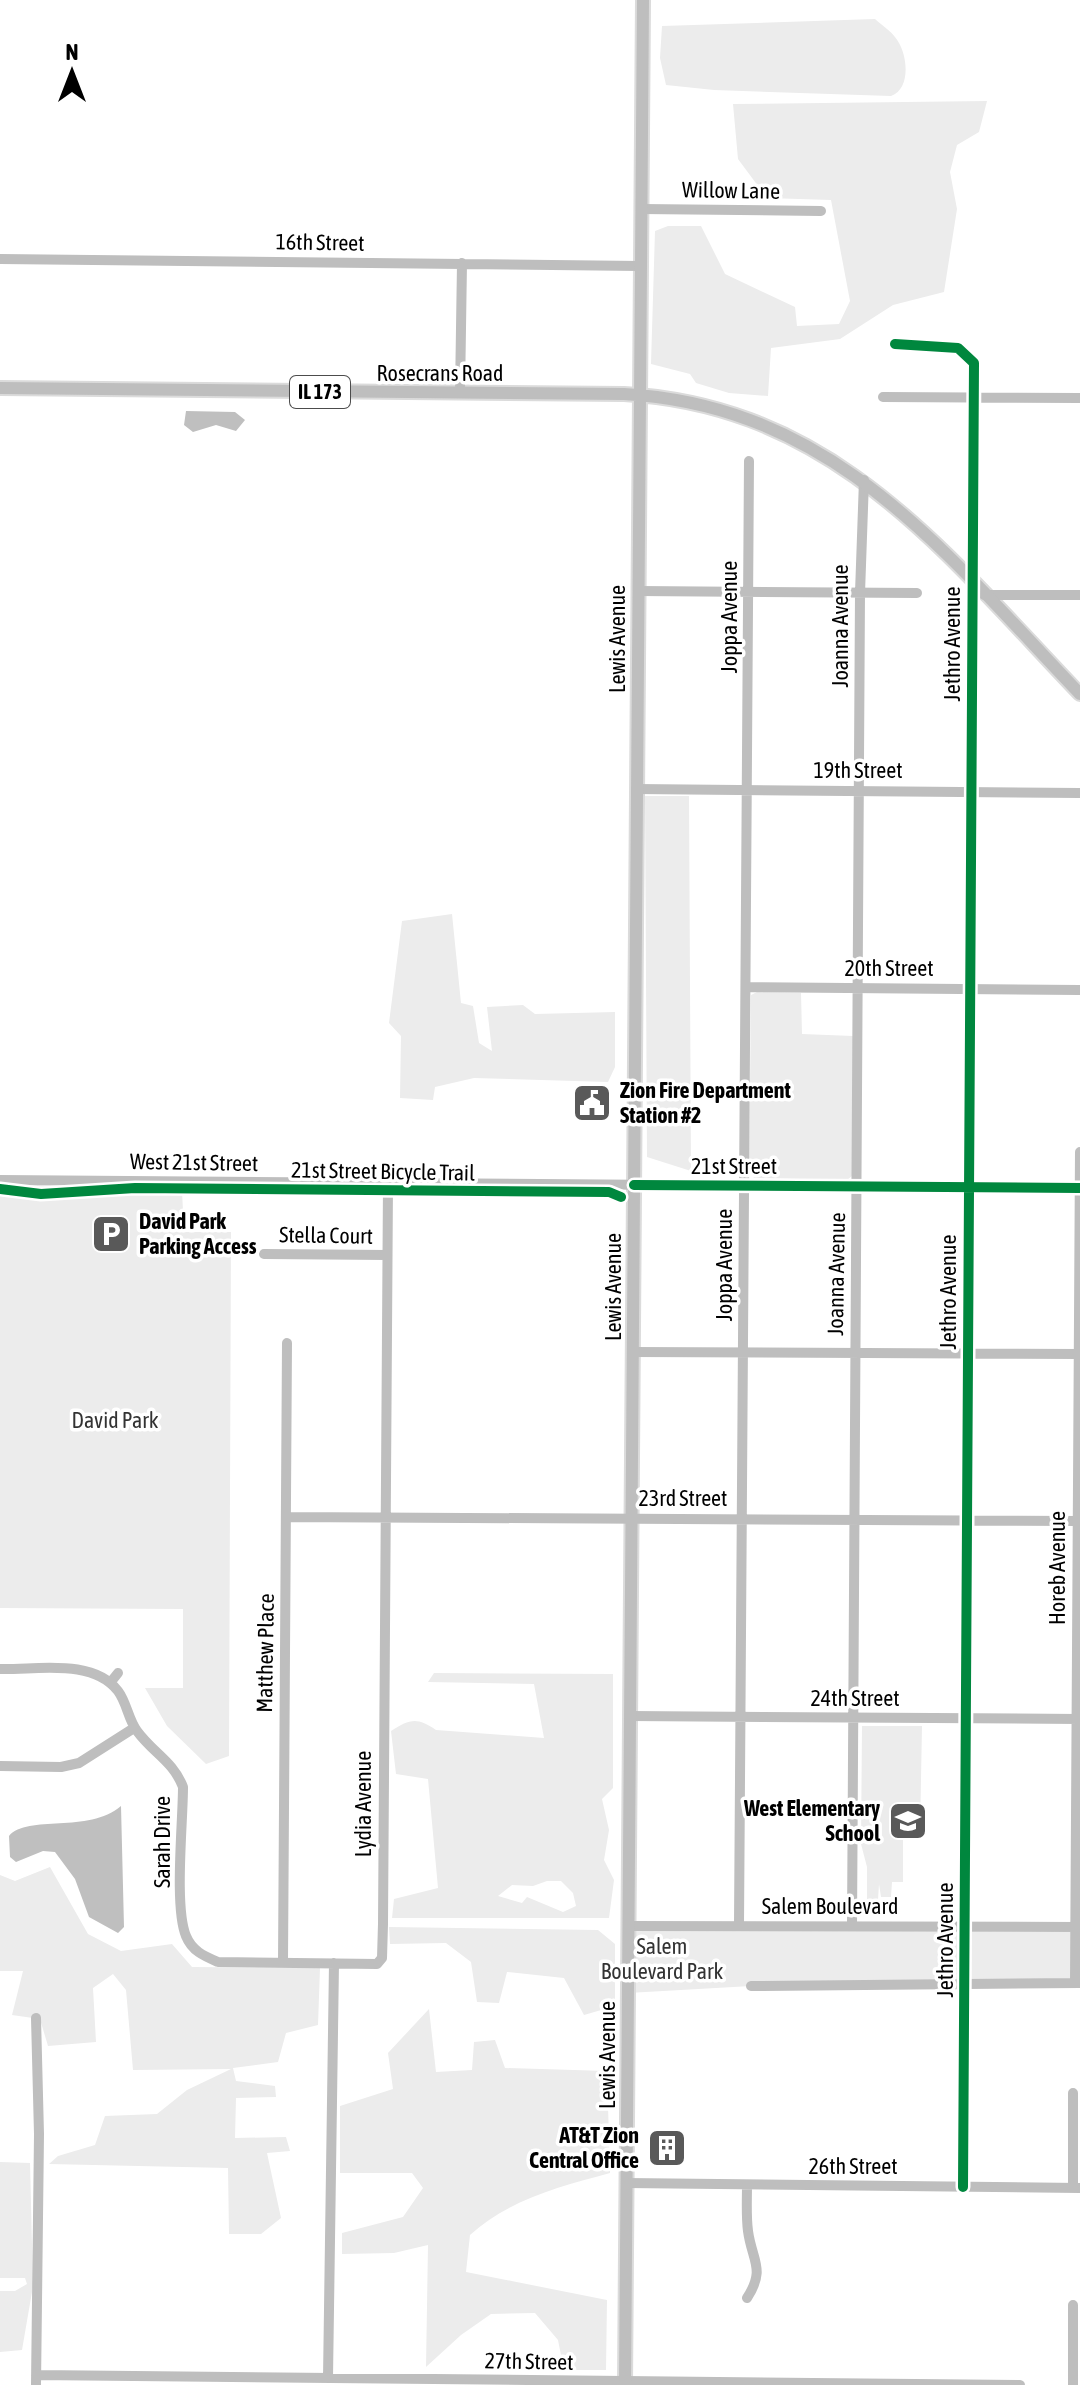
<svg xmlns="http://www.w3.org/2000/svg" width="1080" height="2385" font-family="'Asap Condensed',sans-serif">
<style>
.green{fill:#ececec;fill-rule:evenodd}
.water{fill:#bfbfbf}
.lines{fill:none;stroke-linecap:round;stroke-linejoin:round}
.major-casing{stroke:#dbdbdb;stroke-width:16}
.minor{stroke:#bebebe;stroke-width:10}
.major{stroke:#bebebe;stroke-width:12}
.cycleway-casing{stroke:#fff;stroke-width:15}
.cycleway{stroke:#00873e;stroke-width:10}
.labels{text-anchor:middle;stroke-width:7;stroke-linejoin:round;paint-order:stroke}
.shield{fill:#fff;stroke:#4c4c4c;stroke-width:2}
.shield-label{font-size:20px;font-weight:bold;fill:#000}
.street-label{font-size:22px;fill:#000;stroke:#fff}
.poi-label{font-size:22px;font-weight:bold;fill:#000;stroke:#fff;text-anchor:start}
.park-label{font-size:22px;fill:#333;stroke:#fff}
</style>
<rect width="100%" height="100%" fill="#fff"/>
<!-- green -->
<path class="green" d="M875,19C884,27 894,33 899,43C908,59 910,89 891,96L714,90L666,85L660,58L662,26Z
M987,101L979,132L957,145L950,172L957,209L944,292L893,305L840,339L771,348L768,396L729,393L696,383L690,374L651,364L655,231L668,226H701L725,274L795,307L797,326L839,324L850,301L831,200L767,198L738,159L733,104Z
M645,796H689L691,1171L647,1157Z
M452,914L461,1003L473,1006L479,1043L492,1051L487,1007L523,1005L535,1014L615,1012V1067L608,1082L474,1078L435,1087L433,1100L400,1098L401,1036L389,1023L402,921Z
M757,992L801,993L802,1034L853,1036L852,1176L847,1180L754,1178L749,1170L751,995Z
M0,1184L182,1191L184,1232H231L229,1756L206,1764L167,1726L145,1688H183V1609L0,1608Z
M434,1673L613,1674V1788L602,1799L609,1830L604,1860L614,1880L609,1918H392L394,1899L438,1888L428,1779L396,1774L391,1731C410,1719 417,1717 436,1730L544,1738L534,1684L428,1682ZM547,1881H561L573,1893L576,1906L563,1912L527,1897L522,1903L498,1896L512,1885L533,1886Z
M862,1726H922L920,1833L903,1834V1882H892L891,1897H881L879,1884L878,1900L867,1899V1867L861,1844Z
M50,1867L88,1934L121,1951L172,1944L192,1967L320,1968L318,2025L286,2033L278,2062L233,2068L236,2081L275,2086L276,2097L236,2098L235,2138L286,2137L290,2151L267,2153L281,2218L261,2234H229L228,2168L49,2164L58,2156L95,2145L105,2116L157,2114L187,2090L231,2069L133,2070L126,1990L113,1974L93,1988L96,2042L48,2046L40,2019L12,2015L23,1971H0V1875L15,1881Z
M628,1926L1080,1927V1985L751,1986L628,1993Z
M389,1927L598,1930L615,1944V2006L584,2015L564,1978L507,1972L499,2003L477,2002L471,1962L446,1943L390,1944Z
M429,2009L436,2072L472,2070L474,2042L495,2040L505,2068L607,2071L610,2173C559,2187 510,2199 470,2235L466,2272L607,2300L606,2370H564L558,2340L535,2313L491,2314L461,2335L426,2367L428,2245L394,2253L342,2254V2233L403,2217L423,2188L412,2173H340V2106L393,2089L388,2053Z
M0,2162L30,2163L33,2286L22,2350L0,2352V2291H15L27,2284L25,2278H0Z"/>
<!-- water -->
<path class="water" d="M186,411L235,412L245,420L236,431L216,425L193,432L184,425Z
M121,1806L124,1927L118,1933L89,1917L75,1879L55,1852L43,1851L16,1862L10,1857L9,1836C28,1814 88,1834 121,1806Z"/>
<g class="lines">
<!-- major casing -->
<g class="major-casing">
<path id="major" d="M0,388L624,394C835,406 945,553 1080,694
M625,2385L643,0"/>
</g>
<!-- minor -->
<path class="minor" d="M641,209L821,211
M0,259L640,266
M895,344L958,348L974,363L963,2187
M460,393L462,263
M883,397L1080,398
M638,591L917,593
M984,595H1080
M636,789L1080,793
M747,987L1080,990
M0,1180L1080,1188
M264,1254L387,1255
M633,1352L1080,1354
M286,1517L1080,1521
M0,1669C37,1670 93,1658 118,1691C127,1703 128,1719 137,1731C153,1753 173,1761 183,1787C183,1822 174,1907 186,1936C192,1951 204,1956 218,1962L377,1964L382,1958L383,1924L388,1184
M110,1683L118,1673
M630,1716L1080,1719
M0,1766L61,1767L79,1763L134,1728
M739,1925L749,461
M628,1926L1080,1927
M852,1926L860,593L864,480
M283,1962L287,1343
M1075,1983L1080,1152
M751,1986L1080,1983
M36,2018L39,2134L36,2385
M626,2183L1080,2188
M747,2185C747,2200 746,2216 748,2231C752,2261 766,2269 747,2298
M1073,2188V2093
M1073,2305V2385
M36,2375L1020,2385
M328,2378L334,1963"/>
<!-- major -->
<use href="#major" class="major"/>
<!-- cycleway casing -->
<g class="cycleway-casing">
<path id="cycleway" d="M895,344L958,348L974,363L963,2187
M634,1185L1080,1188
M0,1189L41,1194L135,1188L609,1192L621,1197"/>
</g>
<!-- cycleway -->
<use href="#cycleway" class="cycleway"/>
</g>
<!-- icons -->
<defs>
<g id="civic-square" transform="scale(2)"><rect x="-9" y="-9" width="18" height="18" rx="4" fill="#595959" stroke="#fff"/><path d="M-.6-6.5H3V-4.5H.6V-3L4-1V1h2V6H-6V1h2V-1L-.6-3ZM-1.2 2.5V6h2.4V2.5Z" fill="#fff"/></g>
<g id="parking-square" transform="scale(2)"><rect x="-9" y="-9" width="18" height="18" rx="4" fill="#595959" stroke="#fff"/><path d="M-3.5-5.5H1a3.5 3.5 0 0 1 0 7H-1V5.5H-3.5ZM-1-3.4V-.6H.8a1.4 1.4 0 0 0 0-2.8Z" fill="#fff"/></g>
<g id="school-square" transform="scale(2)"><rect x="-9" y="-9" width="18" height="18" rx="4" fill="#595959" stroke="#fff"/><path d="M0-5L7-2L0 1L-7-2ZM-4 1L0 2.5L4 1V4Q0 6-4 4Z" fill="#fff"/></g>
<g id="building-square" transform="scale(2)"><rect x="-9" y="-9" width="18" height="18" rx="4" fill="#595959" stroke="#fff"/><path d="M-4-6H4V6H1V3H-1V6H-4ZM-2.5-4.3h1.7v1.8h-1.7ZM.8-4.3h1.7v1.8H.8ZM-2.5-1h1.7V.8h-1.7ZM.8-1h1.7V.8H.8Z" fill="#fff"/></g>
</defs>
<g fill-rule="evenodd">
<use href="#civic-square" x="592" y="1103"/>
<use href="#parking-square" x="111" y="1234"/>
<use href="#school-square" x="908" y="1821"/>
<use href="#building-square" x="667" y="2148"/>
</g>
<g class="labels">
<!-- shield labels -->
<rect class="shield" x="290" y="376" width="60" height="32" rx="6"/>
<g class="shield-label">
<text x="320" y="399">IL 173</text>
</g>
<!-- street labels -->
<g class="street-label">
<text transform="translate(731 190) rotate(1)" y="8">Willow Lane</text>
<text transform="translate(320 242) rotate(1)" y="8">16th Street</text>
<text x="440" y="381">Rosecrans Road</text>
<text transform="translate(729 617) rotate(-90)" y="8">Joppa Avenue</text>
<text transform="translate(840 626) rotate(-90)" y="8">Joanna Avenue</text>
<text transform="translate(617 639) rotate(-90)" y="8">Lewis Avenue</text>
<text transform="translate(952 644) rotate(-90)" y="8">Jethro Avenue</text>
<text x="858" y="778">19th Street</text>
<text x="889" y="976">20th Street</text>
<text transform="translate(194 1162) rotate(1)" y="8">West 21st Street</text>
<text x="734" y="1174">21st Street</text>
<text transform="translate(383 1171) rotate(1)" y="8">21st Street Bicycle Trail</text>
<text transform="translate(326 1235) rotate(1)" y="8">Stella Court</text>
<text transform="translate(724 1265) rotate(-90)" y="8">Joppa Avenue</text>
<text transform="translate(836 1274) rotate(-89)" y="8">Joanna Avenue</text>
<text transform="translate(613 1287) rotate(-90)" y="8">Lewis Avenue</text>
<text transform="translate(948 1292) rotate(-90)" y="8">Jethro Avenue</text>
<text x="683" y="1506">23rd Street</text>
<text transform="translate(1057 1568) rotate(-90)" y="8">Horeb Avenue</text>
<text transform="translate(265 1653) rotate(-89)" y="8">Matthew Place</text>
<text x="855" y="1706">24th Street</text>
<text transform="translate(363 1804) rotate(-90)" y="8">Lydia Avenue</text>
<text transform="translate(162 1842) rotate(-90)" y="8">Sarah Drive</text>
<text x="830" y="1914">Salem Boulevard</text>
<text transform="translate(945 1940) rotate(-90)" y="8">Jethro Avenue</text>
<text transform="translate(607 2055) rotate(-90)" y="8">Lewis Avenue</text>
<text x="853" y="2174">26th Street</text>
<text transform="translate(529 2361) rotate(1)" y="8">27th Street</text>
</g>
<!-- poi labels -->
<g class="poi-label">
<text x="620" y="1098">Zion Fire Department<tspan x="620" dy="25">Station #2</tspan></text>
<text x="139" y="1229">David Park<tspan x="139" dy="25">Parking Access</tspan></text>
<text x="880" y="1816" text-anchor="end">West Elementary<tspan x="880" dy="25">School</tspan></text>
<text x="639" y="2143" text-anchor="end">AT&amp;T Zion<tspan x="639" dy="25">Central Office</tspan></text>
</g>
<!-- park labels -->
<g class="park-label">
<text x="115" y="1428">David Park</text>
<text x="662" y="1954">Salem<tspan x="662" dy="25">Boulevard Park</tspan></text>
</g>
</g>
<!-- north arrow -->
<g transform="translate(72 72)" stroke="#ffffff" stroke-width="6" paint-order="stroke">
<path d="M0-6L14 30L0 20L-14 30Z" fill="#000000"/>
<text y="-12" font-size="22" font-weight="bold" text-anchor="middle" fill="#000000">N</text>
</g>
</svg>
